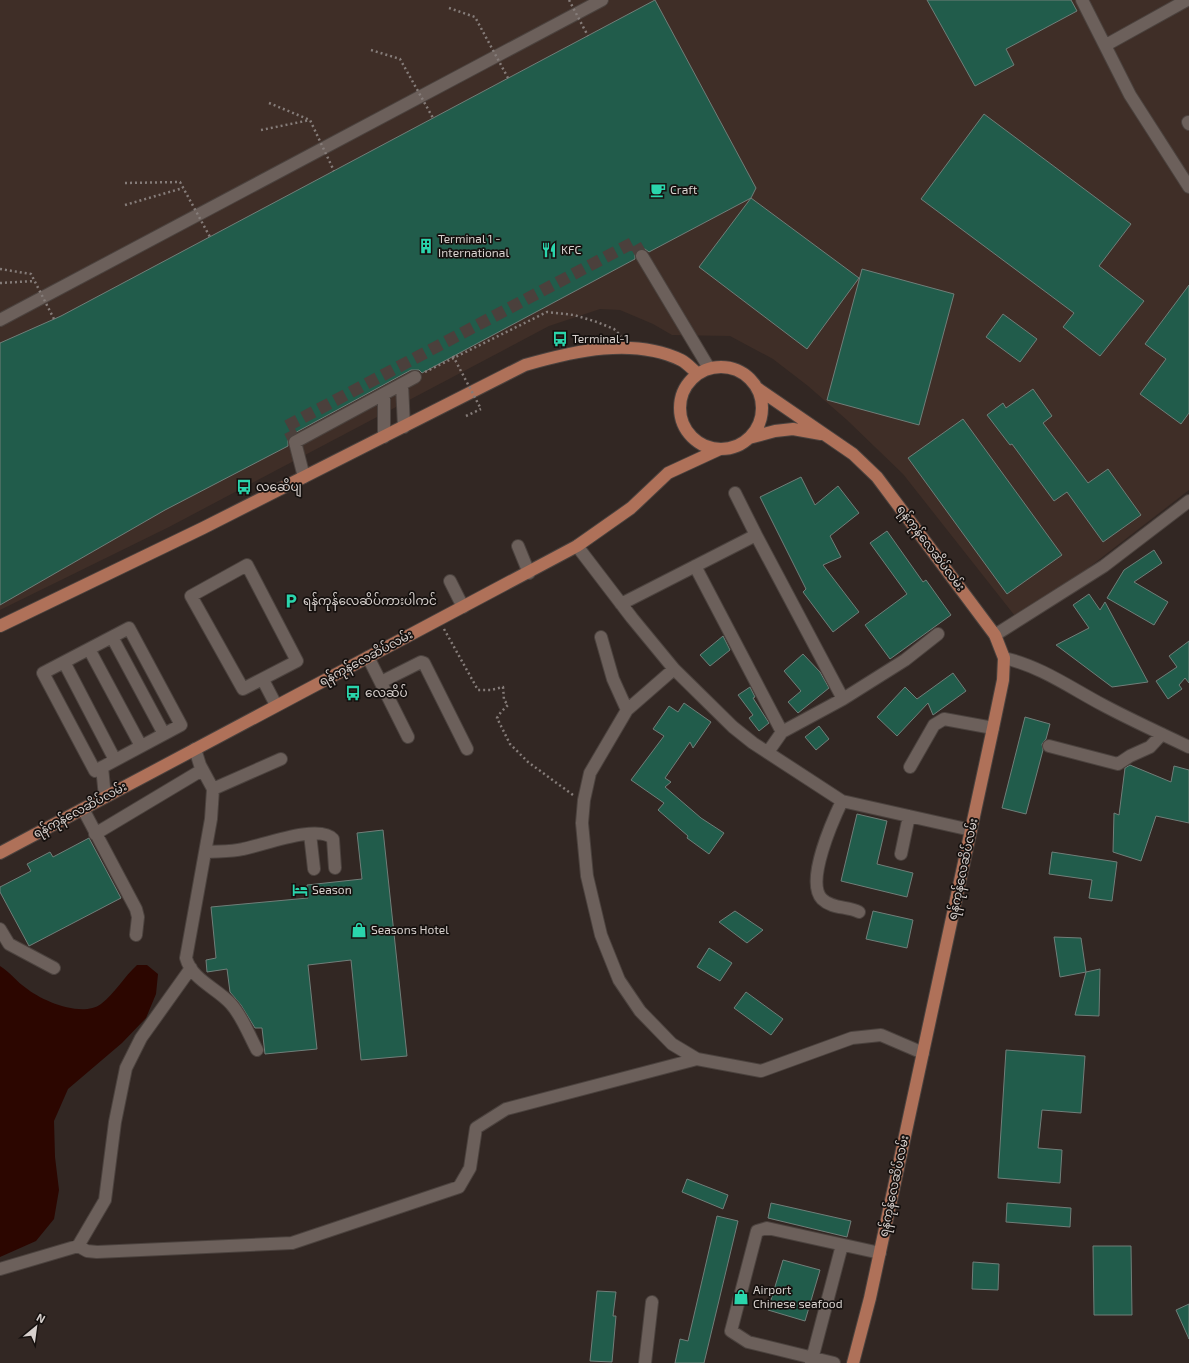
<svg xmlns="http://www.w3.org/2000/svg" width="1189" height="1363" font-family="'Exo 2','Noto Sans Myanmar',sans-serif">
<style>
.built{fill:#3f2e27}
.water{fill:#2c0600}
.building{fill:#215c4b;stroke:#707e79}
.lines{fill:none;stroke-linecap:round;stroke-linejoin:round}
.minor-tunnel{stroke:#4b403c;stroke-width:12;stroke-dasharray:12 6;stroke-linecap:butt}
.minor-casing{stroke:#4b423e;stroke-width:14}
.major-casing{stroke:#4b423e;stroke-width:14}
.path{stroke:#857c79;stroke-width:2.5;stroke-dasharray:2 3;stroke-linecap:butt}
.minor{stroke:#6c605b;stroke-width:12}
.major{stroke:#af7159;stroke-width:12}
.path-bridge{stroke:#857c79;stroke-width:2.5;stroke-dasharray:2 3;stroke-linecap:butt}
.labels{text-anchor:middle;stroke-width:3.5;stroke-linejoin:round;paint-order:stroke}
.poi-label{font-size:12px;fill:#d7d0cd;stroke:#16110f;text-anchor:start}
.street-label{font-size:12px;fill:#d7d0cd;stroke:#16110f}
</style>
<rect width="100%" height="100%" fill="#322723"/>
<!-- built -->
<path class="built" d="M0,0H1189V490L1083,572L1031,608L1015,616L903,474L847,420L808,386L773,359L730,336L672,335L653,324L620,310L600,309L549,326L169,527L0,610Z"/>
<!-- water -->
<path class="water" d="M137,965H147L158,974L156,994L146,1018L122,1043L68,1089L54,1121L55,1157L59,1190L54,1219L36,1241L0,1257V966C10,972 17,982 26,988C42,1001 82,1018 101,1004C115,993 124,977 137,965Z"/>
<!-- building -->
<path class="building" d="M655,0L756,188L751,198L649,252L645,249H639L635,253V259L422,373L419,370H411L291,435L288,440V446L165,510L0,605V343L61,316Z
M927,0H1071L1077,11L1006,49L1014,65L975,86Z
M984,114L1131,224L1099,266L1144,301L1100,356L1063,327L1074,313L921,199Z
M751,198L859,278L807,349L699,267Z
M862,269L954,294L919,425L827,400Z
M1189,285V413L1181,424L1140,394L1166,359L1145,344Z
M1003,314L1037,339L1020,362L986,337Z
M1033,389L1052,416L1043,423L1088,483L1108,469L1141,515L1103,542L1067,492L1054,501L1012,444L1010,445L987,415L1003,403L1006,408Z
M963,419L1062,555L1007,594L908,458Z
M801,477L815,505L838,486L859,513L830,536L841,557L823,565L859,612L833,632L803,592L806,589L760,497Z
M887,531L923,582L926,580L951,615L890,659L865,625L907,594L870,543Z
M1154,550L1162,563L1134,582L1168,602L1154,625L1107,598L1124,570Z
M1089,594L1100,610L1105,602L1148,682L1112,687L1056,645L1089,628L1073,605Z
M723,636L730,650L710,666L700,655Z
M1189,641V683L1185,678L1179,685L1182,689L1168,699L1156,681L1177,667L1169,656Z
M803,654L820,672L829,688L798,713L788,702L801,691L784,671Z
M953,673L966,691L933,715L928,703L897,736L877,717L905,687L917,699Z
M750,687L755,697L753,698L769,723L759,731L749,718L753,715L738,695Z
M684,703L711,722L693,748L690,742L665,778L671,782L665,787L701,818L724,833L709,854L687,838L688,836L658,810L664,803L631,780L664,736L653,729L669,706L678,712Z
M1025,717L1050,724L1046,739L1042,744L1043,750L1026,814L1002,808Z
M819,726L829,739L816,750L805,737Z
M1130,765L1171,782L1174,766L1189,770V823L1156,816L1141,861L1113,852L1114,813L1119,815L1125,768Z
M857,814L887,821L877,864L913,873L907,897L841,881Z
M383,830L407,1056L361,1060L351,960L308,965L317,1049L265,1054L262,1028H255L241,1005L230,992L227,969L207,972L206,960L216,958L211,907L308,898L307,885L362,879L357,833Z
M89,838L121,898L29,946L0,892V887L31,871L27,864L50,852L53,857Z
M1052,852L1117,862L1112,901L1089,898L1092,880L1049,874Z
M735,911L763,930L747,943L719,922Z
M873,911L913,920L907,948L866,939Z
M1054,937L1081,938L1086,972L1060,977Z
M709,948L732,963L720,981L697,967Z
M1100,969L1099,1016L1075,1015L1086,972Z
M746,992L783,1019L771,1035L734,1008Z
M1006,1050L1085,1056L1081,1113L1042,1110L1038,1148L1062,1150L1060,1183L998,1178Z
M687,1179L728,1195L723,1209L682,1192Z
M771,1203L851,1221L847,1237L768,1218Z
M1007,1203L1071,1208L1070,1227L1006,1222Z
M717,1216L738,1221L704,1363H675L680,1339L688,1341Z
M1093,1246H1131L1132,1315H1094Z
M783,1260L820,1270L805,1321L768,1310Z
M973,1262L999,1264L998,1290L972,1289Z
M597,1291L616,1292L613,1316H616L612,1362L590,1361Z
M1189,1304V1339L1176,1310Z"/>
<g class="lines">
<!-- minor-tunnel -->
<path class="minor-tunnel" d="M295,442L287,426L634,242L642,256"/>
<!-- minor casing -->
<g class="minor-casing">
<path id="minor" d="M1082,0L1130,95L1189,187
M1106,45L1187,0
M1188,122L1189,124
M642,256L709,368
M0,320L602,0
M402,384L404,427
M384,394V437
M295,442L415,377
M295,442L304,477
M735,493L756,535
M518,546L529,573
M577,546L632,618L674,669L627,710L590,773L584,800L582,823L587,876L601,935L619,980L640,1011L672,1044L697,1059L761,1071L852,1038L881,1035L923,1053
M247,565L297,661L243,689L191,596Z
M695,566L782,732
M450,581L463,607
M621,604L756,535L843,699
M129,628L181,725L95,771L43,673Z
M995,635L1104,566L1189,501
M112,637L164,734
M601,637L613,679L627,710
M89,649L141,746
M368,657L408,737
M1004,658C1040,666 1071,688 1103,705C1131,720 1160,733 1189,747
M64,662L115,760
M674,669L733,727L753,743L842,801L971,830
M263,680L276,705
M381,682L421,662L424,663L467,749
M1049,746L1118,764L1130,756L1150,747L1162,734
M195,749L200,765L213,789L211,819L186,958C192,980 217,988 231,1004C242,1016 249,1035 257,1050
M768,752L782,732L843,699L905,660L938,634
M102,767L105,797
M910,767L934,725L944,719L993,728
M213,789L281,759
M842,801C833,820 805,882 822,899C832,909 847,906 859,912
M83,809L136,909L138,917L136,935
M95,834L202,770
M310,834L314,869
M206,852C218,851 231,852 243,849C261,846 319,823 333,839L335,868
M901,854L909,816
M0,929L9,944L54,968
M78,1246L105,1200L115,1122L126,1068L141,1038L191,968
M0,1269L78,1246L87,1251L97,1252L292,1243L459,1187L470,1168L476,1128L506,1109L697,1059
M645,1363L652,1302
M811,1363L842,1245
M834,1363L748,1342L731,1331L757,1231L767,1228L880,1253"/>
</g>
<!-- major casing -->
<g class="major-casing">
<path id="major" d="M680 408a41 41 0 1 1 82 0a41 41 0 1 1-82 0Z
M757,388L853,454L877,477L995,635L1004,658L1003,680L993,728L870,1298L853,1363
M749,438L775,431L793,429L821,434
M0,626L203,528L525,365C574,351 633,337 681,360C687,363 692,369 698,374
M0,853L577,546L631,508L668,473L720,449"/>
</g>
<!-- path -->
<path class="path" d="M261,130L310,120
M125,205L183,188
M0,283L35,281
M425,372L547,312L574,315L597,322L614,329L621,336
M466,416L481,409
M444,629L478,690H491L503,687L504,700L508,705L501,712L497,718L510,744L528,762L573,795"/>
<!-- minor -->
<use href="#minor" class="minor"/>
<!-- major -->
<use href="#major" class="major"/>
<!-- path-bridge -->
<path class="path-bridge" d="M569,0L588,36
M449,8L475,17L508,78
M371,50L400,59L433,118
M269,103L310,120L334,171
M125,183L180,182L210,237
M0,269L31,274L54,319
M453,356L481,409"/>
</g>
<!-- icons -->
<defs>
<g id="cafe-bare" transform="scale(1.2)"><path d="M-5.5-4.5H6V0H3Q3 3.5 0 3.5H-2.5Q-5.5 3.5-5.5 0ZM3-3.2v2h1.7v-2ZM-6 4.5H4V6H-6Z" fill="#2ad5ac" stroke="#16110f" stroke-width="2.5" paint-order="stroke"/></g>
<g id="building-bare" transform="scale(1.2)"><path d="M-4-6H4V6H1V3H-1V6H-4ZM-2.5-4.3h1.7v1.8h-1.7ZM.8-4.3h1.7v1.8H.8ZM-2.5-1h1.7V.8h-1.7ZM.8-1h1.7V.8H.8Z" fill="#2ad5ac" stroke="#16110f" stroke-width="2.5" paint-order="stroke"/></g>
<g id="restaurant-bare" transform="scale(1.2)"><path d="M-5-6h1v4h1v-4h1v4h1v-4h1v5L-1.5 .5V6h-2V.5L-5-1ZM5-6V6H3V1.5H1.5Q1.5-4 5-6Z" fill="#2ad5ac" stroke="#16110f" stroke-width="2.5" paint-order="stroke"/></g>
<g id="bus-bare" transform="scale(1.2)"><path d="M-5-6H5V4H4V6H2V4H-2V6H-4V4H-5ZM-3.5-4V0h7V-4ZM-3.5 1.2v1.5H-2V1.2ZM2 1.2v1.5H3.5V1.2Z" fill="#2ad5ac" stroke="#16110f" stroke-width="2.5" paint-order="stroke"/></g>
<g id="parking-bare" transform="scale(1.2)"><path d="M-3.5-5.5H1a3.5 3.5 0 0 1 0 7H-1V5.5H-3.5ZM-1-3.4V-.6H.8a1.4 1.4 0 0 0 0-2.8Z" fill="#2ad5ac" stroke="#16110f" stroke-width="2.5" paint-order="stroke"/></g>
<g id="hotel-bare" transform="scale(1.2)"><path d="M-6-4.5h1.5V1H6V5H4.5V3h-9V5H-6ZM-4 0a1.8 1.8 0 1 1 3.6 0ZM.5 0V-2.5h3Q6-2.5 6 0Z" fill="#2ad5ac" stroke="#16110f" stroke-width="2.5" paint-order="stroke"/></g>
<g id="shop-bare" transform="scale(1.2)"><path d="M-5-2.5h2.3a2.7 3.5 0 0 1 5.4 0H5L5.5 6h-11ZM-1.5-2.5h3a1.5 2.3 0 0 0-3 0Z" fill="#2ad5ac" stroke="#16110f" stroke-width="2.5" paint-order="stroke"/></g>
</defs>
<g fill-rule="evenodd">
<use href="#cafe-bare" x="658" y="190"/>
<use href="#building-bare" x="426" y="246"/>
<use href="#restaurant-bare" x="549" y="250"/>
<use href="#bus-bare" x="560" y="339"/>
<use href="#bus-bare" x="244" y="487"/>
<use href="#parking-bare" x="291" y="601"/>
<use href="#bus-bare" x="353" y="693"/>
<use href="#hotel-bare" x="300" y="890"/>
<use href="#shop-bare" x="359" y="930"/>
<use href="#shop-bare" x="741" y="1297"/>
</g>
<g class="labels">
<!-- poi labels -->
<g class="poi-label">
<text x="670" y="194">Craft</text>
<text x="438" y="243">Terminal 1 -<tspan x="438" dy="14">International</tspan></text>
<text x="561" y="254">KFC</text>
<text x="572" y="343">Terminal-1</text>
<text x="256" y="491">လဆေိပျ</text>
<text x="303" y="605">ရန်ကုန်လေဆိပ်ကားပါကင်</text>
<text x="365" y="697">လေဆိပ်</text>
<text x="312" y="894">Season</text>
<text x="371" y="934">Seasons Hotel</text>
<text x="753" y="1294">Airport<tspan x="753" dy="14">Chinese seafood</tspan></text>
</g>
<!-- street labels -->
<g class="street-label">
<text transform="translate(931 548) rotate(53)" y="4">ရန်ကုန်လေဆိပ်လမ်း</text>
<text transform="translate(366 658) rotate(-28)" y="4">ရန်ကုန်လေဆိပ်လမ်း</text>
<text transform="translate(80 810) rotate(-28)" y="4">ရန်ကုန်လေဆိပ်လမ်း</text>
<text transform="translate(963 869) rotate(-78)" y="4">ရန်ကုန်လေဆိပ်လမ်း</text>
<text transform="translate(894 1186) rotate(-78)" y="4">ရန်ကုန်လေဆိပ်လမ်း</text>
</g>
</g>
<!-- north arrow -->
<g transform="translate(36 1327) rotate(29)" stroke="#16110f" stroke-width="3" paint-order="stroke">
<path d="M0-3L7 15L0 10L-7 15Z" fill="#d7d0cd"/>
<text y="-6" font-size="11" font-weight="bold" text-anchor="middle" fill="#d7d0cd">N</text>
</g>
</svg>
